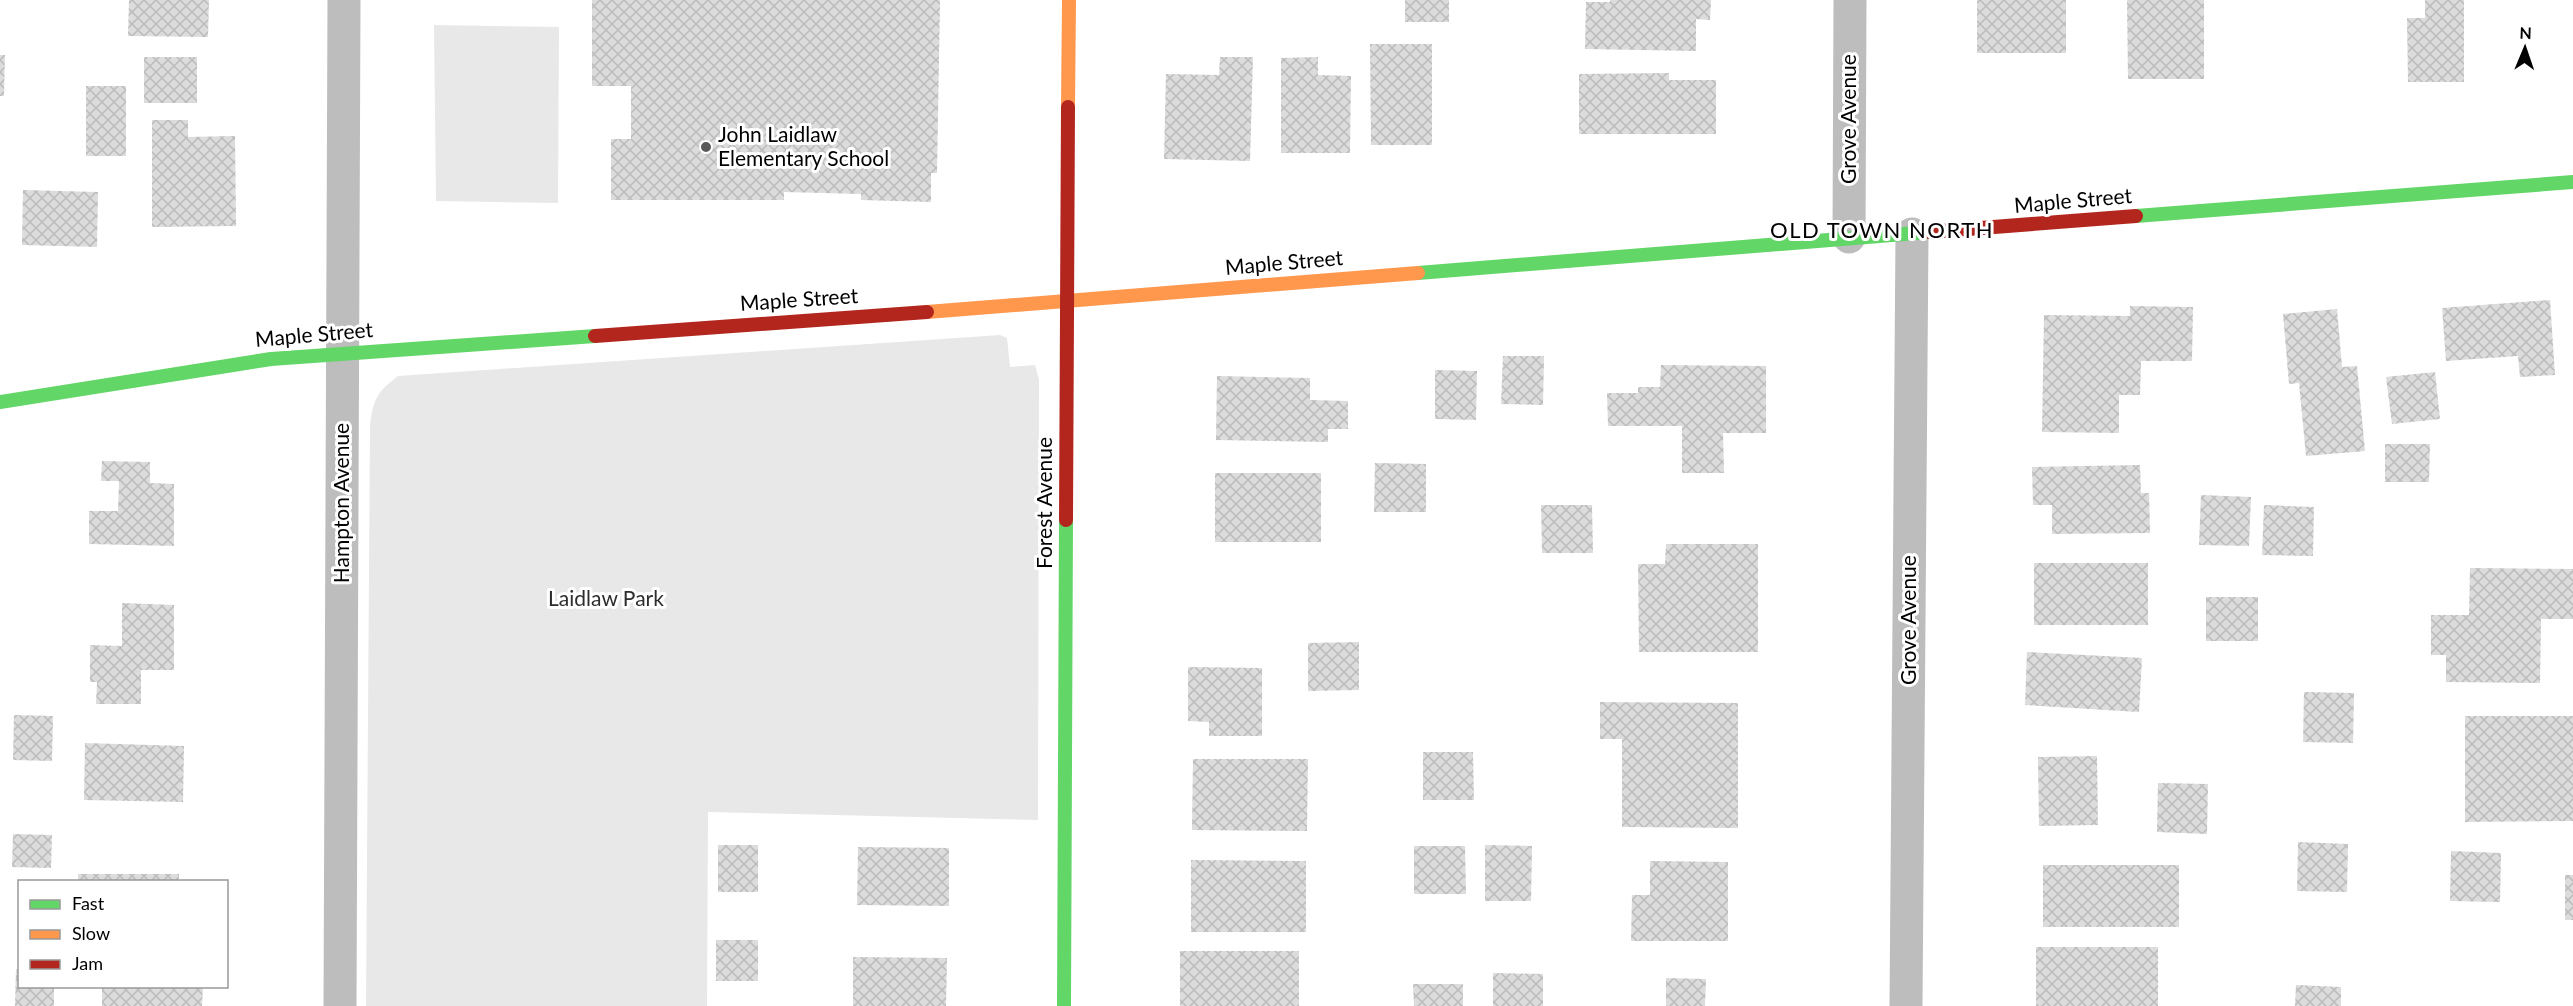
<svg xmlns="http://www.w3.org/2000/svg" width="2573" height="1006" font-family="Lato,sans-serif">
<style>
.green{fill:#e8e8e8}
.building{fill:url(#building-cross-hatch)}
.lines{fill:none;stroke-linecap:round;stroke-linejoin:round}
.street{stroke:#bdbdbd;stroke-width:33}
.fast{stroke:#63d668;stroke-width:14}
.slow{stroke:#ff974d;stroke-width:14}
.jam{stroke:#b3261e;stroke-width:14}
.poi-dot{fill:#595959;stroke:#fff;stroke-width:2}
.labels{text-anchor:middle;stroke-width:6;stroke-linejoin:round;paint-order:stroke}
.street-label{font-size:21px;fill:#000;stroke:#fff}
.poi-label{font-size:21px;fill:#000;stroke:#fff;text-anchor:start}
.park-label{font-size:21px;fill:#2d2d2d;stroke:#fff}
.neighbourhood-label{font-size:22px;letter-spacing:1.5px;fill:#000;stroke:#fff}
</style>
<defs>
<pattern id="building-cross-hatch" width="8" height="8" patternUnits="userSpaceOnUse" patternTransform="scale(1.5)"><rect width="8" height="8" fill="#dcdcdc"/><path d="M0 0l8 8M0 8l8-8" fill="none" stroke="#bbb"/></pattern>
</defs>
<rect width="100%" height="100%" fill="#fff"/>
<!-- green -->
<path class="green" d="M434,25L559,27L558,203L436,201Z
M1000,335L1007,338L1010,367L1035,365L1039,380L1038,820L708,812L707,1006H366L370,426C373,399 377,392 398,376Z"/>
<!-- building -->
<path class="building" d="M129,0H209L208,37L128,36Z
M592,0H940L937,173H931V202L861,200V194L784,192V200H611V139H631V86H592Z
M1405,0H1449V22H1405Z
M1610,0H1711L1710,20L1696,19V51L1585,49L1586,2H1610Z
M1977,0H2066V53H1977Z
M2127,0H2204V79H2128Z
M2425,0H2464V82H2408L2407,18H2425Z
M1370,44H1432V145H1371Z
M0,55H5L4,96H0Z
M144,57H197V103H144Z
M1220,57H1253L1250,161L1164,159L1166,74L1219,75Z
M1318,57V75L1351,76L1350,153H1281V58Z
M1669,73V80H1716V134H1579V74Z
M86,86H126V156H86Z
M152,120H188V137L235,136L236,226L152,227Z
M23,190L98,192L97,247L22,245Z
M2550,300L2555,375L2520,377L2518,356L2446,361L2442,308Z
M2130,306L2193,307L2192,361H2141L2140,395H2119V433L2042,432L2044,315L2130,316Z
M2337,309L2342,367L2357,366L2365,451L2306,456L2299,383L2289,384L2283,314Z
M1503,356H1544L1543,405L1501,404Z
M1661,365L1766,366V433H1723L1724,473H1682V426H1608L1607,393H1638V387H1660Z
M1435,370L1477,371L1476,420L1435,419Z
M2435,372L2440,419L2392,424L2386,377Z
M1217,376L1310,378V400L1348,401V429H1328V442L1216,440Z
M2385,444H2430L2429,482H2385Z
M102,461L150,462V483L174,484V546L89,544V511H118L119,481H101Z
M1375,463L1426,464V512H1374Z
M2140,465L2141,493H2149L2150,533L2052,534V505H2033L2032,467Z
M1215,473H1321V542H1215Z
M2201,495L2251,497L2249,546L2199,545Z
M1541,505H1592L1593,553H1542Z
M2264,505L2314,507L2313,556L2262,555Z
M1666,544H1758V652H1639L1638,564H1665Z
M2034,563H2148V625H2034Z
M2470,568L2573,569V619H2541L2540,683L2446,682V655H2431V615H2469Z
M2206,597H2258V641H2206Z
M122,603L174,605V670H141V704H96L97,682H90V645L122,646Z
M1359,642V690L1308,691V643Z
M2027,652L2142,658L2139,712L2025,705Z
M1188,667L1262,668V736H1209V722L1188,721Z
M2304,692L2354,693L2353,743L2303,742Z
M1600,702L1738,703V828L1622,827V739H1600Z
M14,715L53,716L52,761L13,760Z
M2465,716H2573V821L2465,822Z
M85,743L184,746L183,802L84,800Z
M1423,752H1473L1474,800H1423Z
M2097,756L2098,825L2039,826L2038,757Z
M1193,759H1308L1307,831L1192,830Z
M2158,783L2208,784L2207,834L2157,832Z
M13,834L52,835L51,868L12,867Z
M2298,842L2348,844L2347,892L2297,891Z
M718,845H758V892H718Z
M1485,845L1532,846L1531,901H1485Z
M1414,846H1465L1466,894H1414Z
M858,847L949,848V906L857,905Z
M2451,851L2501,853L2500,902L2450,901Z
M1191,860L1306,861V932H1191Z
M1650,861L1728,862V941H1631L1632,895H1650Z
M2043,865H2179V927H2043Z
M78,874H179V882H78Z
M2565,875H2573V920H2565Z
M716,940H758V981H716Z
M2036,947H2158V1006H2036Z
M1180,951H1299V1006H1180Z
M853,957L947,958L946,1006H853Z
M16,969H20V986H54V1006H15Z
M1493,973L1543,974V1006H1493Z
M1666,978L1706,979L1705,1006H1666Z
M1413,984H1463V1006H1414Z
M2296,985L2341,987V1006H2295Z
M102,986H203L202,1006H102Z"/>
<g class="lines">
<!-- street -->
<path class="street" d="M1849,237L1850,0
M340,1006L344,0
M1906,1006L1912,234"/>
<!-- fast -->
<path class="fast" d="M2136,216L2573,182
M1418,273L1929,232
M0,402L271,359L595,336
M1064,1006L1066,520"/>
<!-- slow -->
<path class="slow" d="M1068,107L1069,0
M927,312L1418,273"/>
<!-- jam -->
<path class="jam" d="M1929,232L2136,216
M595,336L927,312
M1066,520L1068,107"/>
</g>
<!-- markers -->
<circle class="poi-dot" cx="706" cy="147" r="6"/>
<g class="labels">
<!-- street labels -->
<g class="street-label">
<text transform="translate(1849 119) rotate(-90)" y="7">Grove Avenue</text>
<text transform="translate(2073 201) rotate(-5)" y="7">Maple Street</text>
<text transform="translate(1284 263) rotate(-5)" y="7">Maple Street</text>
<text transform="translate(799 300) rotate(-4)" y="7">Maple Street</text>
<text transform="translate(314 335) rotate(-5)" y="7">Maple Street</text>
<text transform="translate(342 503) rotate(-90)" y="7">Hampton Avenue</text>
<text transform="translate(1045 503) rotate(-90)" y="7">Forest Avenue</text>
<text transform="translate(1909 620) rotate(-90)" y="7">Grove Avenue</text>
</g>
<!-- poi labels -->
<g class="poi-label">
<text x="718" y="142">John Laidlaw<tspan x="718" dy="24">Elementary School</tspan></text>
</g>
<!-- park labels -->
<g class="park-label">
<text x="606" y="606">Laidlaw Park</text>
</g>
<!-- neighbourhood labels -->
<g class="neighbourhood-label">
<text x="1882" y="238">OLD TOWN NORTH</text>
</g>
</g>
<!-- legend -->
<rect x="18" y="880" width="210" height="108" fill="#ffffff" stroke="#999999" stroke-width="1.5"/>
<rect x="30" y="900" width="30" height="9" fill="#63d668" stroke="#999999" stroke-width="1.5"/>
<text x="72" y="910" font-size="18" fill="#000000">Fast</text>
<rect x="30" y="930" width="30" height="9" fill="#ff974d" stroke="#999999" stroke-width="1.5"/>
<text x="72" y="940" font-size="18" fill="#000000">Slow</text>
<rect x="30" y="960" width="30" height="9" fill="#b3261e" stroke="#999999" stroke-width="1.5"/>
<text x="72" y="970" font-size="18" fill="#000000">Jam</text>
<!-- north arrow -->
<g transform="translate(2525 48) rotate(2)" stroke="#ffffff" stroke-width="4.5" paint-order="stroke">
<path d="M0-4.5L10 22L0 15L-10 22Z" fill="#000000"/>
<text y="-9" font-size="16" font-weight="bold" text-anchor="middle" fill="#000000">N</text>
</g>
</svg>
